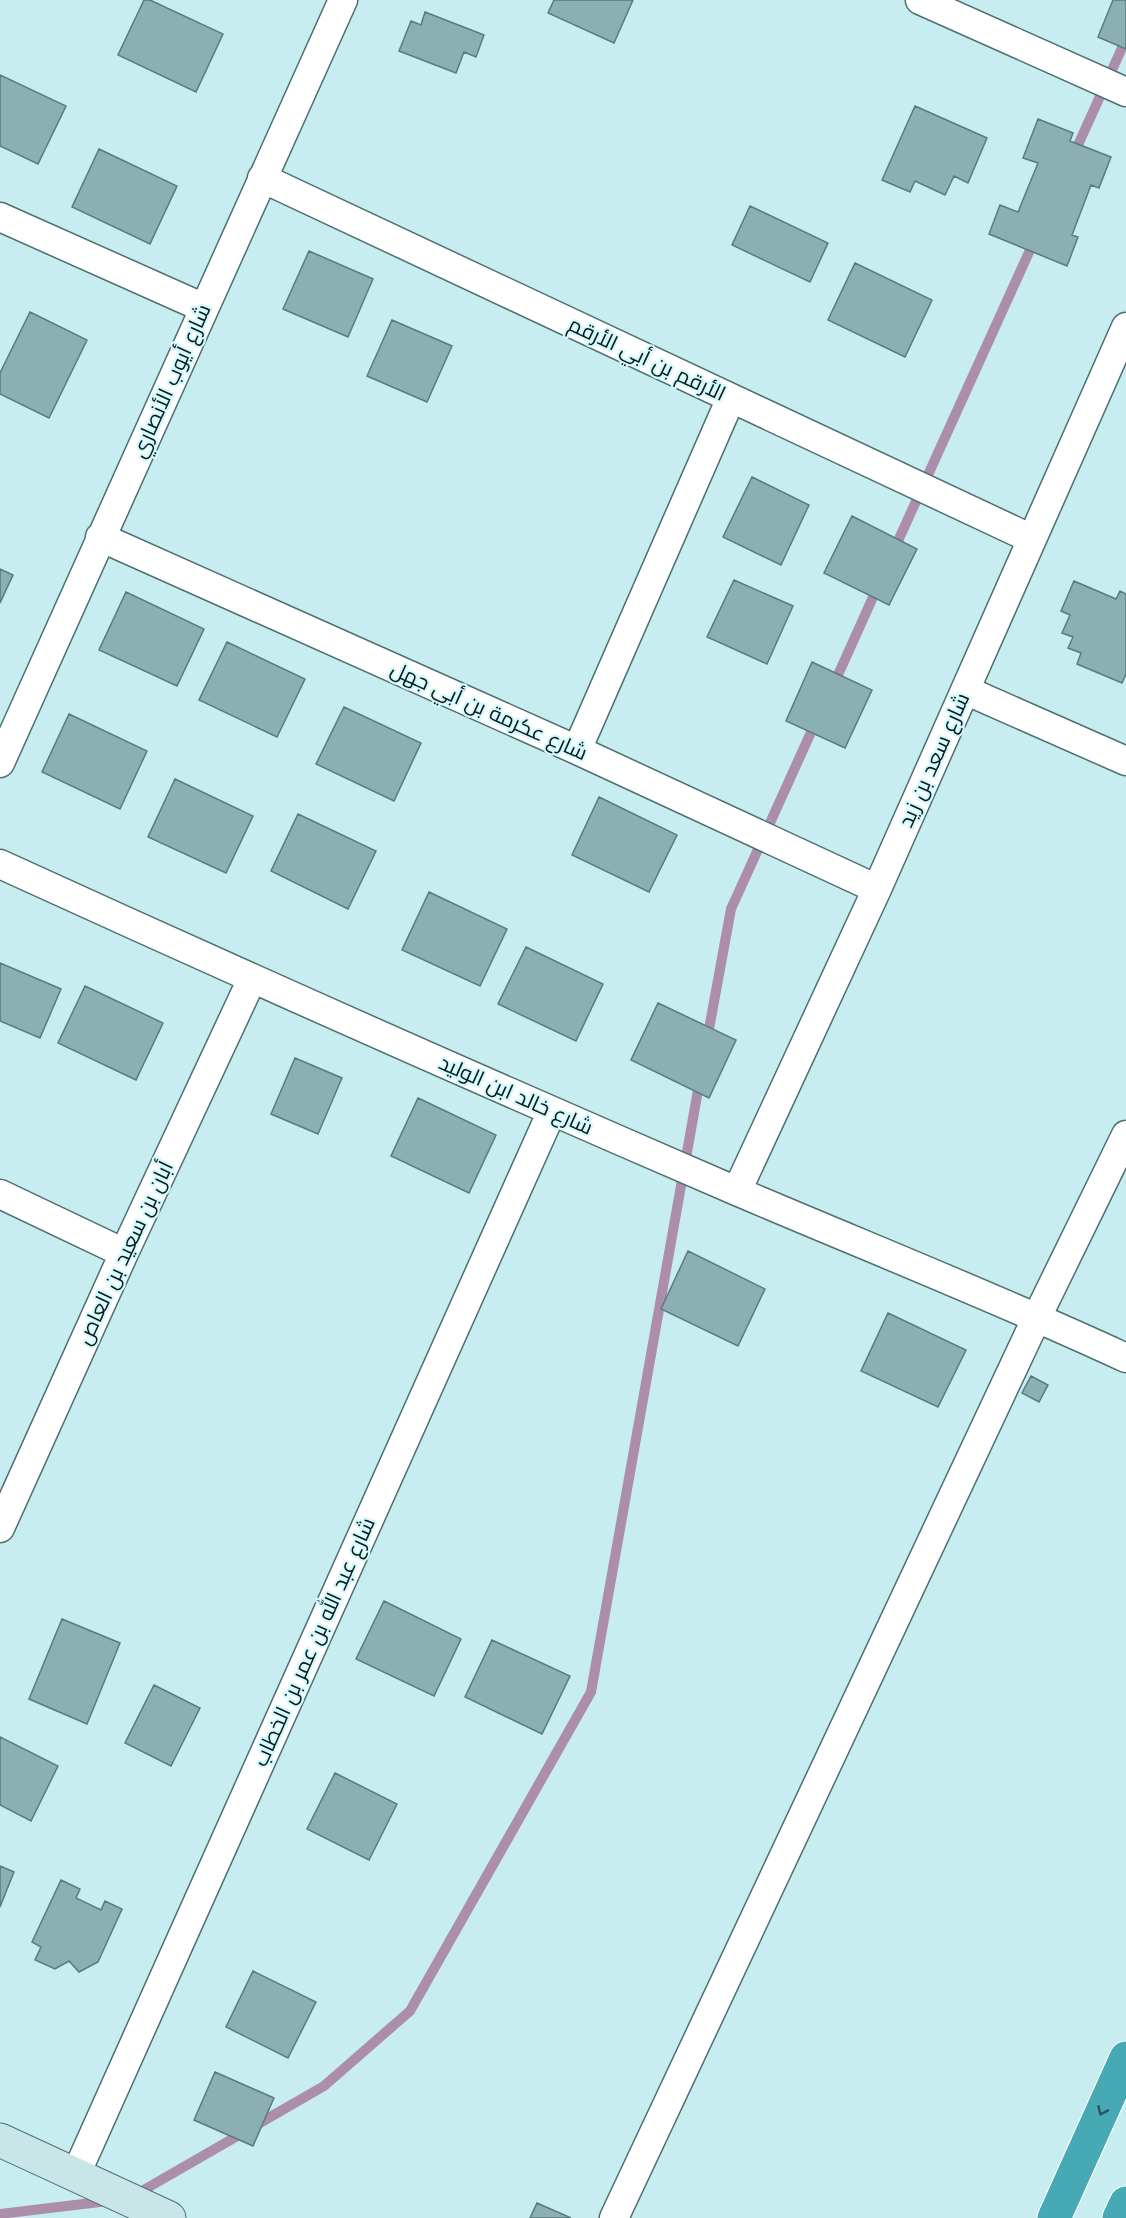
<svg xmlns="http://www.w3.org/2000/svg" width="1126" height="2218" font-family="Inter,Cairo,sans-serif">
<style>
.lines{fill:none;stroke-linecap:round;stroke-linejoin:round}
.stream{stroke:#ac8eab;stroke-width:10}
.building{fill:#8bafb3;stroke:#597b7f;stroke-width:1.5}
.street-casing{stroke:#4d6f72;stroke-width:31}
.secondary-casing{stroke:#4d6f72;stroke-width:35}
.highway-casing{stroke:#fff;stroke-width:35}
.street{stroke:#fff;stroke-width:28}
.secondary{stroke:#c8e5e8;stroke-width:33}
.highway{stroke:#47a9b4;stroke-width:33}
.oneway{stroke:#26595f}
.labels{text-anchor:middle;stroke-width:4.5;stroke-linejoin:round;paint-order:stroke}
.street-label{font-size:21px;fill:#0b181a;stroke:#d4fafe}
</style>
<rect width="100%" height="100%" fill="#c7edf1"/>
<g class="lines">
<!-- stream -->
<path class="stream" d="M1073,156L1126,39
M893,552L1035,239
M833,686L878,586
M707,1040L731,909L817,719
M135,2195L324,2086L410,2011L591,1692L700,1079
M0,2214L108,2201"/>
</g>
<!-- building -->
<path class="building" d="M144,0H150L223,34L196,92L118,55Z
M554,0H633L614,43L548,13Z
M1113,0H1126V49L1098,37Z
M425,12L484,35L476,57L464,52L456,73L399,51L411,21L421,25Z
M0,75L66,106L38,164L0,146Z
M915,106L987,138L968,183L954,176L945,195L915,181L910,192L882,180Z
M1038,119L1073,133L1070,141L1111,157L1099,188L1091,185L1072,235L1078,237L1067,266L989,234L1000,205L1018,212L1038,163L1023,158Z
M99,149L177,186L150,244L72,207Z
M750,206L828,243L810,282L732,245Z
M309,251L373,279L348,337L283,309Z
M855,263L932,300L905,357L828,320Z
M30,312L87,340L49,418L0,394V373Z
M392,320L452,346L427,402L367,376Z
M752,477L809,505L781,565L723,537Z
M852,516L917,549L889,605L824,573Z
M0,569L13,575L0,603Z
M734,580L793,606L767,664L707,637Z
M1074,581L1116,599L1120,591L1126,594V674L1122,683L1077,664L1081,653L1068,648L1073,637L1062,633L1070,615L1061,611Z
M126,592L204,629L177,686L99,650Z
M227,642L305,679L277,737L199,700Z
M812,662L872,690L845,748L786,721Z
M344,707L421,743L394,801L316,764Z
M69,714L147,751L120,809L42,772Z
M175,779L253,816L226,873L148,837Z
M599,797L677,835L649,892L572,855Z
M298,814L376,851L348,909L271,871Z
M429,892L507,929L480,986L402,950Z
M526,947L603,984L576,1041L498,1004Z
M0,963L61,989L40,1038L0,1021Z
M85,986L163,1023L136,1080L58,1043Z
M658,1003L736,1040L709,1098L631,1060Z
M295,1058L342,1078L318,1134L271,1114Z
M418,1098L496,1135L469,1193L391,1156Z
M688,1251L765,1289L738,1346L661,1309Z
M888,1313L966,1350L938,1407L861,1371Z
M1031,1376L1048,1385L1039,1402L1022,1393Z
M384,1601L461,1639L434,1696L356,1659Z
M62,1619L120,1643L87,1724L29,1699Z
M492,1640L570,1676L542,1734L465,1697Z
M154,1685L200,1708L171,1766L125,1743Z
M0,1737L58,1766L31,1821L0,1805Z
M335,1773L397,1804L369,1860L307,1829Z
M0,1866L14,1872L0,1907Z
M61,1880L80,1889L76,1898L101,1910L105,1901L122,1909L98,1962L79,1972L69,1961L55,1969L35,1960L41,1947L32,1942Z
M253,1971L316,2002L288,2058L226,2027Z
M215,2072L274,2098L253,2146L194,2120Z
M537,2203L571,2218H530Z"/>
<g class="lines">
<!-- street casing -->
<g class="street-casing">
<path id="street" d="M920,0L1126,92
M262,178L1032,539
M0,217L204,308
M100,537L577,750L877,889
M965,690L1126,761
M577,750L731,398
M0,763L343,0
M0,864C243,975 488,1084 734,1190C865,1246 997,1298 1126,1358
M737,1191L877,889L1126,327
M0,1194L124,1253
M0,1528L124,1253L252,979
M76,2174L552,1111
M614,2218L1037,1317L1126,1135"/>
</g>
<!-- secondary casing -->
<g class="secondary-casing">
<path id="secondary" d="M0,2140L169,2218"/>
</g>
<!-- highway casing -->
<g class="highway-casing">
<path id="highway" d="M1054,2218L1126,2058
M1119,2218L1126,2203"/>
</g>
<!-- street -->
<use href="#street" class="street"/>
<!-- secondary -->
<use href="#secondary" class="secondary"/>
<!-- highway -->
<use href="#highway" class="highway"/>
</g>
<!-- one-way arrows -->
<defs><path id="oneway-chevron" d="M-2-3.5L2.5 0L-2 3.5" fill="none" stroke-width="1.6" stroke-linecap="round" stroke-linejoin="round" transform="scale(1.5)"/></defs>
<use class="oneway" href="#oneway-chevron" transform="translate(1102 2111) rotate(114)"/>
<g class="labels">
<!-- street labels -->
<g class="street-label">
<text transform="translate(647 359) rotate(25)" y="7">الأرقم بن أبي الأرقم</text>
<text transform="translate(171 381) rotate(-66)" y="7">شارع أيوب الأنصاري</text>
<text transform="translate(489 711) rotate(24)" y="7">شارع عكرمة بن أبي جهل</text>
<text transform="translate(934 760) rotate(-66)" y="7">شارع سعد بن زيد</text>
<text transform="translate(516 1095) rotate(24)" y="7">شارع خالد ابن الوليد</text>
<text transform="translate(125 1253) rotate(-65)" y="7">أبان بن سعيد بن العاص</text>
<text transform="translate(314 1642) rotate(-66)" y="7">شارع عبد الله بن عمر بن الخطاب</text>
</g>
</g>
</svg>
